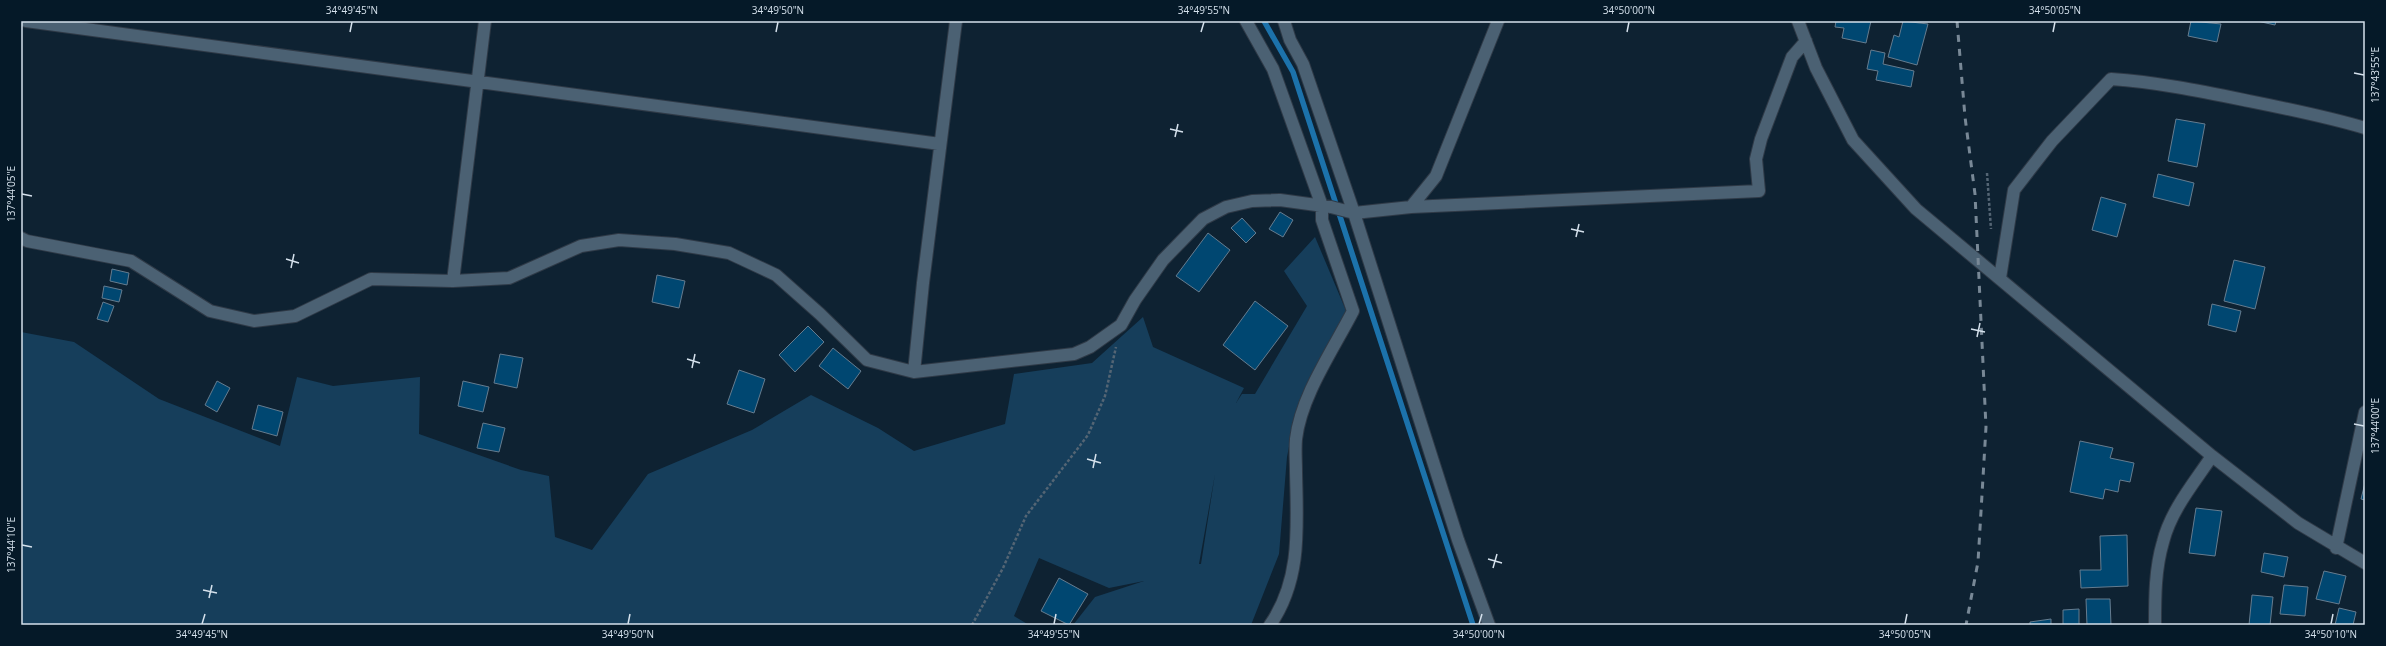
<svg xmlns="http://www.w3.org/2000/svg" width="2386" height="646" font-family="'Open Sans',sans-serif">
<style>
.green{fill:#163e5b;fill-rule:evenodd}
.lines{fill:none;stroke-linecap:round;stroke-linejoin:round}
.stream{stroke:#1c72ab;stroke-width:5.5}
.building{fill:#004771;stroke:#657c8f}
.minor-casing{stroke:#2f3a47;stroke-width:14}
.path{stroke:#546574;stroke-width:2.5;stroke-dasharray:3 2;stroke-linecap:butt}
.minor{stroke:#4b6173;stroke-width:12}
.rail{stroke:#788896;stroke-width:3;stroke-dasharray:7 7;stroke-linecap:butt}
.ticks{fill:none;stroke:#d5e1ec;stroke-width:1.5}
.neatline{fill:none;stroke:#d5e1ec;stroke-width:1.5}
.ticks-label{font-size:10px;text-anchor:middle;fill:#d5e1ec}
</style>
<rect width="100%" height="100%" fill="#0e2232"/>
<!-- green -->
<path class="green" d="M1315,237L1347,313L1294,421L1287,457L1279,554L1251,625H1073L1095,597L1144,581L1109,588L1039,558L1014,616L1029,625H21V332L74,342L159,399L280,446L297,377L333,386L420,377L419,434L521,470L549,476L555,537L592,550L648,474L752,430L811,395L878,428L914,451L1005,424L1014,374L1092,363L1143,317L1153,347L1244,388L1236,403L1242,394H1255L1307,306L1284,271ZM1215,474L1201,564H1199Z"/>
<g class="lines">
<!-- stream -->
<path class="stream" d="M1264,21L1293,72L1473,625"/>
</g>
<!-- building -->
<path class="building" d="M1836,21H1871L1866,43L1842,38L1844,28L1835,27Z
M1903,21L1928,24L1917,65L1888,57L1894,35L1899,37Z
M2191,21L2221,24L2217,42L2188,36Z
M2257,21H2276L2275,25Z
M1871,50L1885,53L1883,64L1914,71L1911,87L1876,80L1878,71L1867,69Z
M2176,119L2205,124L2197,167L2168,161Z
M2158,174L2194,183L2189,206L2153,197Z
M2101,197L2126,204L2117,237L2092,230Z
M1280,212L1293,220L1283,237L1269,229Z
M1242,218L1256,233L1246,243L1231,228Z
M1208,233L1230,250L1199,292L1176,276Z
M2234,260L2265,267L2255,309L2224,301Z
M112,269L129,273L127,285L110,281Z
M657,275L685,281L679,308L652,302Z
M104,286L122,290L119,302L102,298Z
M1255,301L1288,326L1255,370L1223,345Z
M103,302L114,306L108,322L97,319Z
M2212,304L2241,311L2236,332L2208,325Z
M808,326L824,342L795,372L779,355Z
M833,348L861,371L848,389L819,366Z
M500,354L523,358L517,388L494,383Z
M739,370L765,379L754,413L727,404Z
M217,381L230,388L217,412L205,405Z
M463,381L489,387L483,412L458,406Z
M258,405L283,412L277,436L252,429Z
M483,423L505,428L499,452L477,448Z
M2080,441L2113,448L2110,458L2134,463L2130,482L2120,480L2118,492L2105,489L2103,499L2070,492Z
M2365,483V500L2361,499Z
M2196,508L2222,511L2215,556L2189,553Z
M2127,535L2128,586L2081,588L2080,570H2101L2100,536Z
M2264,553L2288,557L2284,577L2261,572Z
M2324,571L2346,576L2339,604L2316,599Z
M1059,578L1088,594L1069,625L1041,611Z
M2284,585L2308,587L2305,616L2280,614Z
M2252,595L2273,597L2270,625H2249Z
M2086,599H2110L2111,625H2087Z
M2339,608L2356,612L2353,625H2335Z
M2079,609V625H2063V610Z
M2051,619V625H2030V622Z"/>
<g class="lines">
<!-- minor casing -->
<g class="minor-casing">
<path id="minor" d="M26,21L940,144
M1246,21L1273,69L1322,206V220L1353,311C1333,350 1301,396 1296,439C1295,450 1296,461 1296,472C1297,526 1302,579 1270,625
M1284,21L1290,40L1303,64L1354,213L1458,540L1489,625
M1798,21L1816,68L1853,140L1916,209L2212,456L2298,523L2365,563
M1411,207L1759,191L1756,159L1761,139L1792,57L1806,41
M21,238L27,241L131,261L210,311L254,321L295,316L371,279L453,281L509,278L581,246L619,240L675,244L729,253L776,275L820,314L867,360L914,372L1074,354L1090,347L1121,325L1135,300L1163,260L1203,219L1226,207L1252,201L1280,200L1331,207L1354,213L1411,207L1436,176L1498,21
M2000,278L2014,190L2052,141L2111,79C2156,82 2200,91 2244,100C2284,108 2325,116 2365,128
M453,281L485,21
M914,372L923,283L956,21
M2336,548L2365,412
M2155,625C2155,597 2155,569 2163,542C2171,510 2194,483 2212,456"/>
</g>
<!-- path -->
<path class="path" d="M1987,173L1991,229
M972,625L1003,568L1026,516L1088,435L1105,396L1116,347"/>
<!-- minor -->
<use href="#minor" class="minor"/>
<!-- rail -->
<path class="rail" d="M1957,21L1965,117L1975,194L1986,427L1978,562L1966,625"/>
</g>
<!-- ticks -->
<path class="ticks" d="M350,32L352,22M776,32L778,22M1201,32L1204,22M1627,32L1629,22M2053,32L2055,22M2354,73L2364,75M1170,129L1183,132M1175,137L1178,124M22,194L32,196M1571,229L1584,232M1576,237L1579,224M286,259L299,263M291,268L294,254M1971,329L1985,332M1977,337L1980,323M687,359L700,363M692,368L695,354M2354,424L2364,426M1087,459L1101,463M1093,468L1096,454M22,545L32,547M1488,559L1502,563M1493,568L1497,554M203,590L217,593M209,598L212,585M202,624L205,614M628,624L630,614M1054,624L1056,614M1479,624L1482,614M1905,624L1907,614M2331,624L2333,614"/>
<!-- border -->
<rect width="2386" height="646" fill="none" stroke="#051928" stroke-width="44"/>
<rect x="22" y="22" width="2342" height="602" class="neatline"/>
<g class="ticks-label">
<text x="352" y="14">34°49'45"N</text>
<text x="778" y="14">34°49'50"N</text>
<text x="1204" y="14">34°49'55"N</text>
<text x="1629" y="14">34°50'00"N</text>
<text x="2055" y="14">34°50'05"N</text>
<text transform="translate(2375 75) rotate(-90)" y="4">137°43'55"E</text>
<text transform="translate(11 194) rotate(-90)" y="4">137°44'05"E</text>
<text transform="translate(2375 426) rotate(-90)" y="4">137°44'00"E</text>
<text transform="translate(11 545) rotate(-90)" y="4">137°44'10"E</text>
<text x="202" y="638">34°49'45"N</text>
<text x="628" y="638">34°49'50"N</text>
<text x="1054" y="638">34°49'55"N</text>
<text x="1479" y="638">34°50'00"N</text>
<text x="1905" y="638">34°50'05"N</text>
<text x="2331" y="638">34°50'10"N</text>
</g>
</svg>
